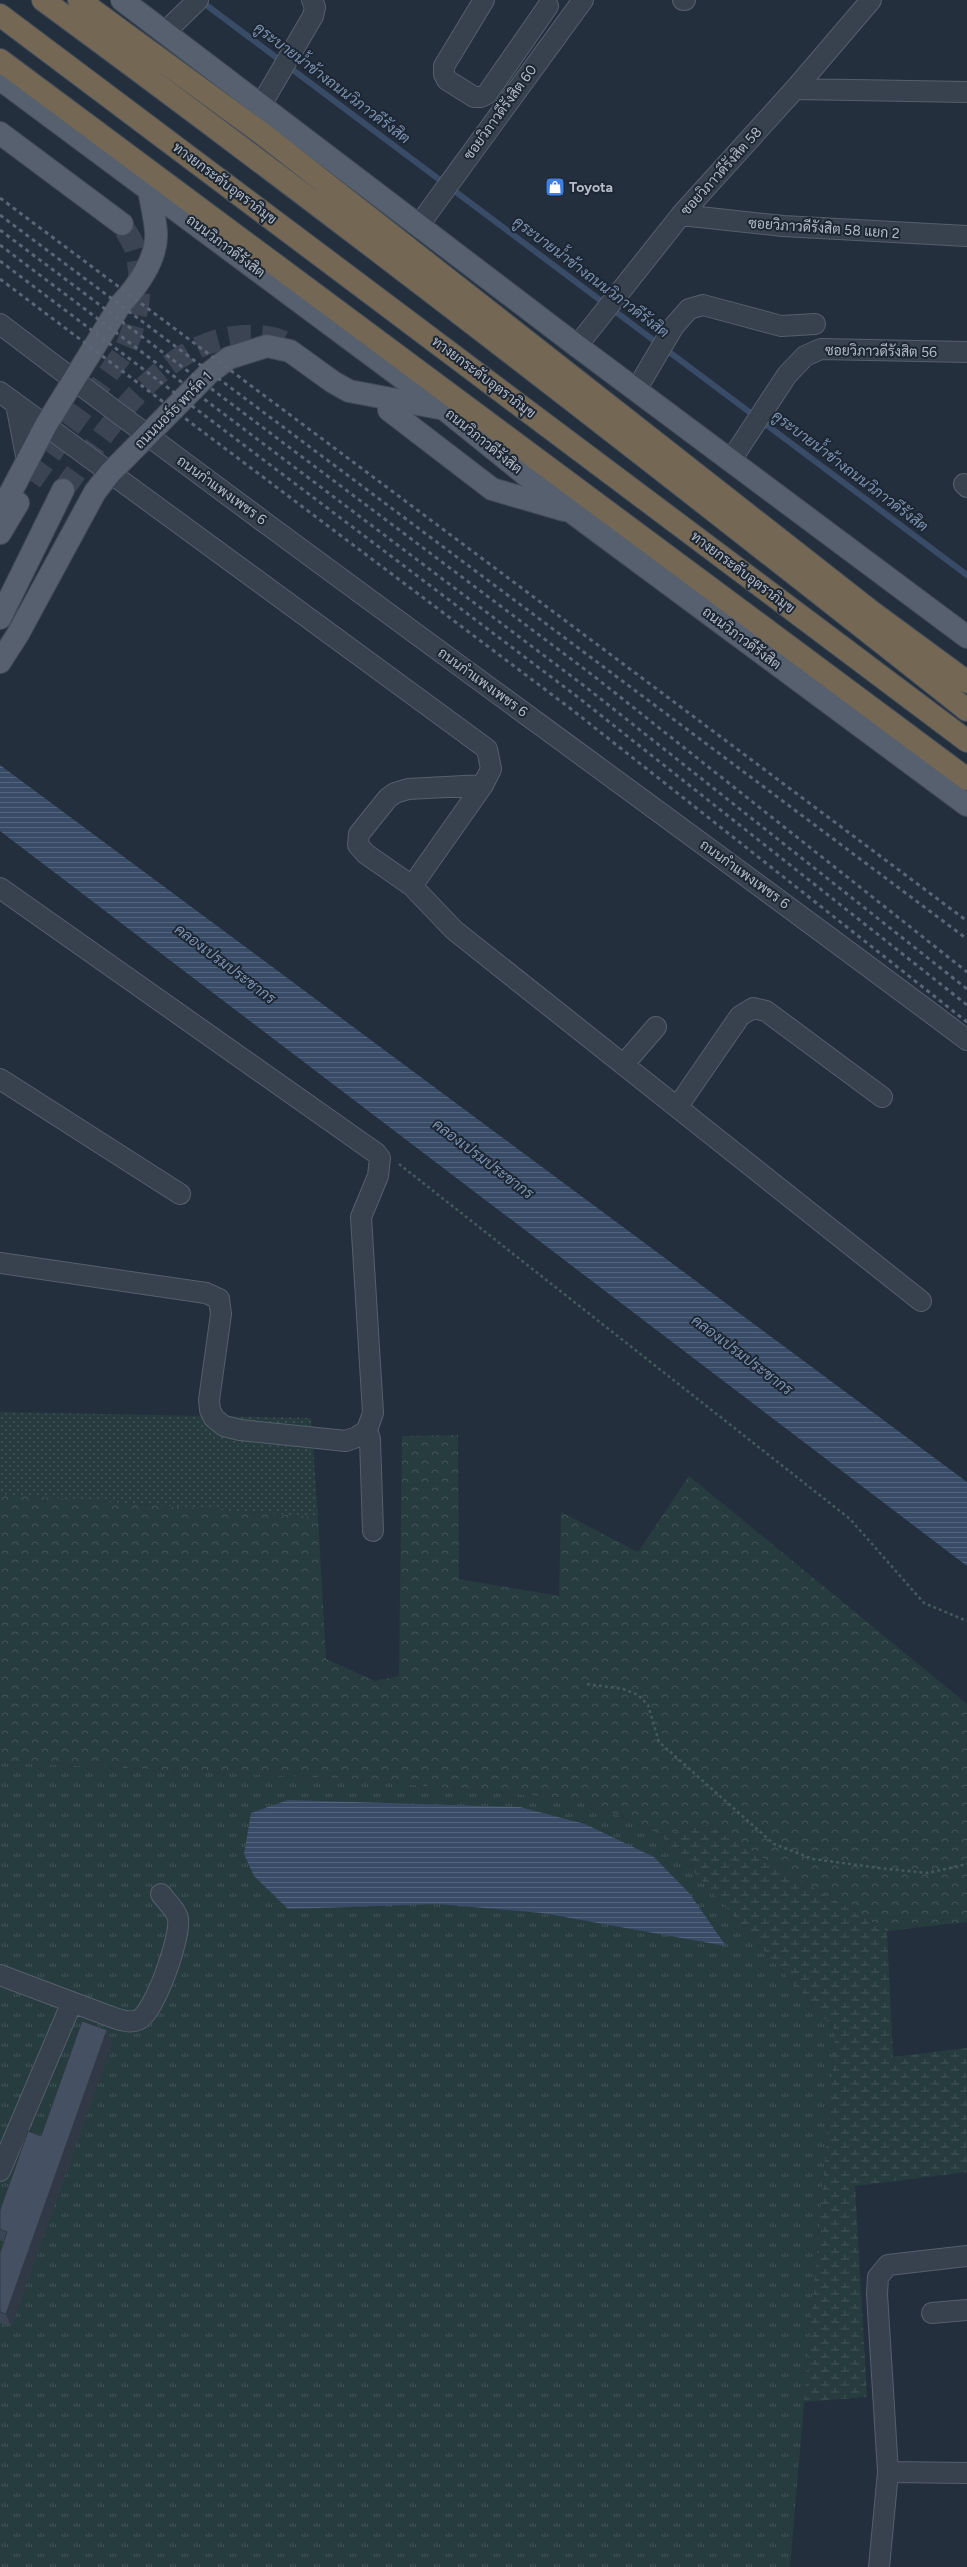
<svg xmlns="http://www.w3.org/2000/svg" width="967" height="2567" font-family="Figtree,Sarabun,sans-serif">
<style>
.grass{fill:url(#grass-tufts)}
.forest{fill:url(#forest-crowns)}
.wetland{fill:url(#wetland-marsh)}
.garden{fill:url(#garden-dots)}
.water{fill:url(#water-rules)}
.lines{fill:none;stroke-linecap:round;stroke-linejoin:round}
.stream{stroke:#394c67;stroke-width:6}
.major-tunnel{stroke:#3a4453;stroke-width:22;stroke-dasharray:22 11;stroke-linecap:butt}
.minor-casing{stroke:#565f6c;stroke-width:22}
.major-casing{stroke:#414a57;stroke-width:24}
.highway-casing{stroke:#434c59;stroke-width:24}
.path{stroke:#44595c;stroke-width:2.5;stroke-dasharray:3 3;stroke-linecap:butt}
.minor{stroke:#38414e;stroke-width:20}
.major{stroke:#56606e;stroke-width:22}
.highway{stroke:#746855;stroke-width:22}
.rail{stroke:#5a6575;stroke-width:3;stroke-dasharray:4 4;stroke-linecap:butt}
.wall{fill:#3b4654}
.shaded-wall{fill:#303945}
.building{fill:#455162;stroke:#303945}
.labels{text-anchor:middle;stroke-width:4;stroke-linejoin:round;paint-order:stroke}
.street-label{font-size:14px;fill:#b4bcc9;stroke:#1d2633}
.poi-label{font-size:14px;font-weight:bold;fill:#b4bcc9;stroke:#1d2633;text-anchor:start}
.water-label{font-size:15px;font-style:italic;fill:#7c92b1;stroke:#1d2633}
</style>
<defs>
<pattern id="grass-tufts" width="24" height="20" patternUnits="userSpaceOnUse"><rect width="24" height="20" fill="#263c3f"/><path d="M3 7l-1-3M5 7V3M7 7l1-3M15 17l-1-3M17 17v-4M19 17l1-3" fill="none" stroke="#435659"/></pattern>
<pattern id="forest-crowns" width="20" height="18" patternUnits="userSpaceOnUse"><rect width="20" height="18" fill="#263c3f"/><path d="M2 6a3 3 0 1 1 6 0M12 15a3 3 0 1 1 6 0" fill="none" stroke="#435659"/></pattern>
<pattern id="wetland-marsh" width="20" height="14" patternUnits="userSpaceOnUse"><rect width="20" height="14" fill="#263c3f"/><path d="M1 5h8M5 5V1M11 12h8M15 12V8" fill="none" stroke="#435659"/></pattern>
<pattern id="garden-dots" width="8" height="8" patternUnits="userSpaceOnUse"><rect width="8" height="8" fill="#263c3f"/><path d="M2 2h.1M6 6h.1" fill="none" stroke="#435659" stroke-width="1.8" stroke-linecap="round"/></pattern>
<pattern id="water-rules" width="6" height="5" patternUnits="userSpaceOnUse"><rect width="6" height="5" fill="#394c67"/><path d="M0 2.5h6" fill="none" stroke="#53647b"/></pattern>
</defs>
<rect width="100%" height="100%" fill="#242f3e"/>
<!-- grass -->
<path class="grass" d="M0,1762L335,1778L584,1800L661,1835L836,2031L790,2567H0Z"/>
<!-- forest -->
<path class="forest" d="M458,1435L459,1579L559,1596L561,1512L638,1552L689,1476L967,1704V1922L887,1931L707,1825L661,1835L584,1800L335,1778L0,1762V1494L318,1517L326,1659L375,1681L399,1676L402,1436Z"/>
<!-- wetland -->
<path class="wetland" d="M707,1825L887,1931L893,2057L967,2048V2172L855,2186L867,2397L804,2402L836,2031L661,1835Z"/>
<!-- garden -->
<path class="garden" d="M0,1412L311,1418L318,1517L0,1494Z"/>
<!-- water -->
<path class="water" d="M0,765L967,1482V1566L0,831Z
M288,1800L520,1807L585,1824L654,1857L690,1894L726,1946L542,1913L438,1904L288,1909L254,1876L244,1854L251,1813Z"/>
<g class="lines">
<!-- stream -->
<path class="stream" d="M201,1L967,575"/>
<!-- major-tunnel -->
<path class="major-tunnel" d="M31,481L124,352C138,321 144,285 136,252C134,242 126,233 122,224
M63,490C108,430 160,341 243,336C258,335 276,336 289,345"/>
<!-- minor casing -->
<g class="minor-casing">
<path id="minor" d="M484,0L444,66V74L447,80L474,97H481L487,94L548,6
M683,0H685
M165,32L198,0
M795,89L967,92
M261,105L313,16L315,7L312,0
M681,215L783,226L967,236
M419,225L583,0
M0,324C319,567 646,799 967,1040
M577,346L681,215L795,89L871,0
M636,390L674,326L689,309L703,305L781,326L815,324
M0,392L487,749L491,769L483,785L412,886L454,930L921,1301
M16,404L27,461
M731,460L787,375L805,356L821,349L967,352
M964,484L967,487
M412,886L366,854L358,845L359,834L388,798L395,793L408,789L483,785
M0,888L376,1153L380,1158L378,1176L361,1217L373,1413L367,1430L370,1439L373,1531
M624,1064L656,1027
M0,1079L180,1194
M678,1106L740,1016L753,1008L766,1011L882,1097
M0,1263L206,1293L219,1299L221,1314L209,1400L210,1410L214,1418L224,1426L240,1430L346,1441L357,1437L367,1430
M0,1975L109,2016C118,2019 129,2024 138,2020C155,2013 181,1936 178,1919C177,1911 166,1901 161,1894
M0,2171L72,2002
M932,2313L967,2310
M888,2472L877,2294L878,2277L888,2265L967,2256
M879,2567L888,2472L967,2473"/>
</g>
<!-- major casing -->
<g class="major-casing">
<path id="major" d="M122,0L577,346L967,637
M0,79L444,409L573,513L967,805
M0,133L122,224
M389,410L492,489L564,510
M0,513L46,425L120,305C137,287 158,258 156,232C155,217 151,203 149,189
M0,533L18,503
M0,618L63,490
M0,662L18,634L95,492L110,473L209,373L229,358L267,346L290,351L333,382L349,391L439,408"/>
</g>
<!-- highway casing -->
<g class="highway-casing">
<path id="highway" d="M43,0C356,230 662,469 967,710
M79,0L264,135L868,609L967,682
M0,15L967,741
M0,60L967,779"/>
</g>
<!-- path -->
<path class="path" d="M399,1164L850,1519L924,1603L967,1621
M587,1684L623,1689L638,1695L648,1705L659,1742L774,1844L813,1859L887,1869L928,1873L967,1864"/>
<!-- minor -->
<use href="#minor" class="minor"/>
<!-- major -->
<use href="#major" class="major"/>
<!-- highway -->
<use href="#highway" class="highway"/>
<!-- rail -->
<path class="rail" d="M0,198L967,921
M0,215L967,939
M0,230L595,677L967,972
M0,245L587,688L967,989
M0,261L579,698L967,1005
M0,279L571,709L967,1022"/>
</g>
<!-- wall -->
<path class="wall" d="M107,2030L112,2043L11,2327L0,2323V2253L4,2242L0,2240V2210L41,2136Z"/>
<!-- shaded-wall -->
<path class="shaded-wall" d="M107,2030L112,2043L11,2327L6,2314Z"/>
<!-- building -->
<path class="building" d="M82,2021L107,2030L6,2314L0,2312V2253L7,2232L0,2229V2210L28,2131L41,2136Z"/>
<!-- icons -->
<defs>
<g id="shop-square" transform="scale(1)"><rect x="-9" y="-9" width="18" height="18" rx="4" fill="#3f7fe0" stroke="#1d2633"/><path d="M-5-2.5h2.3a2.7 3.5 0 0 1 5.4 0H5L5.5 6h-11ZM-1.5-2.5h3a1.5 2.3 0 0 0-3 0Z" fill="#fff"/></g>
</defs>
<g fill-rule="evenodd">
<use href="#shop-square" x="555" y="187"/>
</g>
<g class="labels">
<!-- street labels -->
<g class="street-label">
<text transform="translate(500 112) rotate(-54)" y="5">ซอยวิภาวดีรังสิต 60</text>
<text transform="translate(721 171) rotate(-48)" y="5">ซอยวิภาวดีรังสิต 58</text>
<text transform="translate(225 183) rotate(37)" y="5">ทางยกระดับอุตราภิมุข</text>
<text transform="translate(824 228) rotate(4)" y="5">ซอยวิภาวดีรังสิต 58 แยก 2</text>
<text transform="translate(226 246) rotate(37)" y="5">ถนนวิภาวดีรังสิต</text>
<text transform="translate(881 351) rotate(1)" y="5">ซอยวิภาวดีรังสิต 56</text>
<text transform="translate(484 377) rotate(37)" y="5">ทางยกระดับอุตราภิมุข</text>
<text transform="translate(173 410) rotate(-45)" y="5">ถนนนอร์ธ พาร์ค 1</text>
<text transform="translate(484 441) rotate(39)" y="5">ถนนวิภาวดีรังสิต</text>
<text transform="translate(222 490) rotate(36)" y="5">ถนนกำแพงเพชร 6</text>
<text transform="translate(743 572) rotate(37)" y="5">ทางยกระดับอุตราภิมุข</text>
<text transform="translate(742 638) rotate(37)" y="5">ถนนวิภาวดีรังสิต</text>
<text transform="translate(483 682) rotate(36)" y="5">ถนนกำแพงเพชร 6</text>
<text transform="translate(745 874) rotate(36)" y="5">ถนนกำแพงเพชร 6</text>
</g>
<!-- poi labels -->
<g class="poi-label">
<text x="569" y="192">Toyota</text>
</g>
<!-- water labels -->
<g class="water-label">
<text transform="translate(332 83) rotate(37)" y="5">คูระบายน้ำข้างถนนวิภาวดีรังสิต</text>
<text transform="translate(591 277) rotate(37)" y="5">คูระบายน้ำข้างถนนวิภาวดีรังสิต</text>
<text transform="translate(850 471) rotate(37)" y="5">คูระบายน้ำข้างถนนวิภาวดีรังสิต</text>
<text transform="translate(225 964) rotate(37)" y="5">คลองเปรมประชากร</text>
<text transform="translate(483 1159) rotate(37)" y="5">คลองเปรมประชากร</text>
<text transform="translate(742 1355) rotate(37)" y="5">คลองเปรมประชากร</text>
</g>
</g>
</svg>
